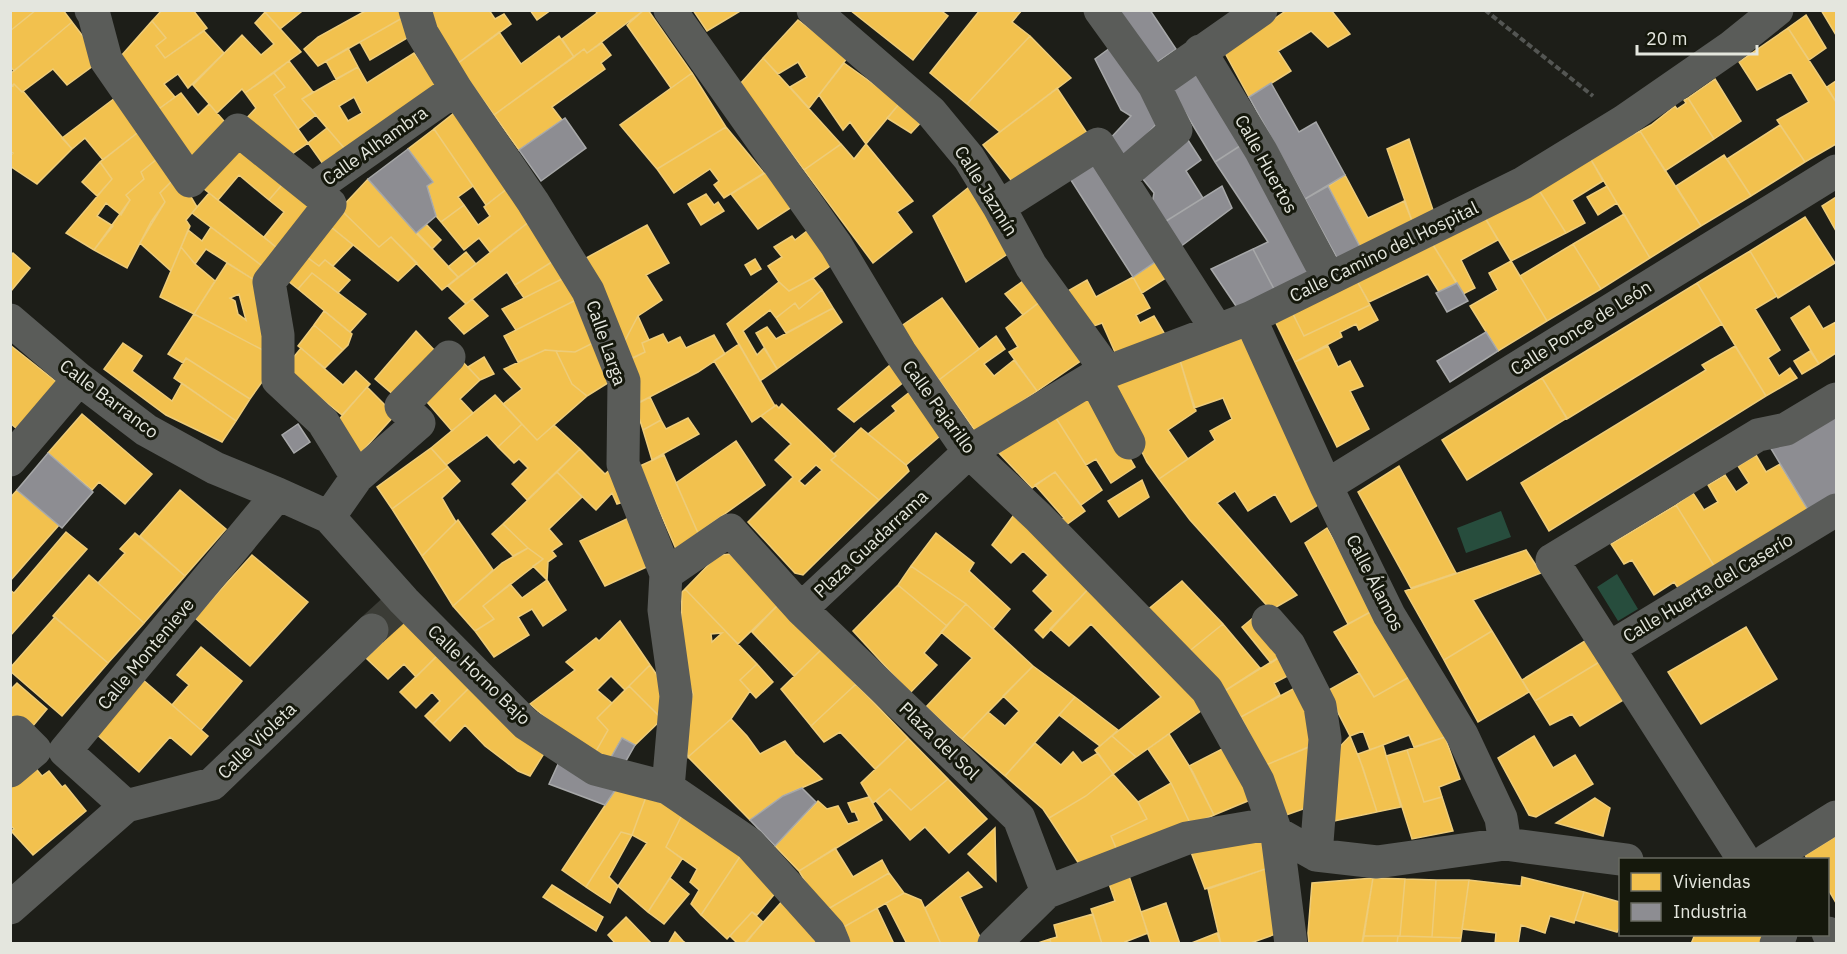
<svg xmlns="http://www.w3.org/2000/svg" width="1847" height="954" font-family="'IBM Plex Sans',sans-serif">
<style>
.water{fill:#274d3d}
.homes{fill:#f2c14e;stroke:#eecc79;stroke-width:1.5;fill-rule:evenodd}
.industry{fill:#8d8d92;stroke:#a7a8a9;stroke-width:1.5}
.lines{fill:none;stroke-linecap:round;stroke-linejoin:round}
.minor-tunnel{stroke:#3b3c36;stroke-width:33;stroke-dasharray:33 16;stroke-linecap:butt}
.path{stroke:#545653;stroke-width:4;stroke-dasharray:6 3;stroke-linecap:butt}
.minor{stroke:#5a5c59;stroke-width:33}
.labels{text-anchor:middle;stroke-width:6;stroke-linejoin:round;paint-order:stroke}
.street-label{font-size:18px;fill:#e4e6de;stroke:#15180c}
</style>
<rect width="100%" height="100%" fill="#1d1e18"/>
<!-- water -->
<path class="water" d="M1501,511L1511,537L1466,553L1457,528Z
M1617,574L1638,609L1618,621L1597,587Z"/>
<!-- homes -->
<path class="homes" d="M10,10H36L10,31Z
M36,10H63L72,22L14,71L10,66V31Z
M162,10H193L207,28L165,58L156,46L166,38L152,21Z
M263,10H299L301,12L280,29Z
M367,10H402L404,17L318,66L304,49L318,37Z
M434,10H489L495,19L504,14L511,24L457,64L426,16Z
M530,10H551L537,20Z
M595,10H644L587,53L584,49L574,57L562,39L597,13Z
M644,10H648L692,73L671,88L627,25Z
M693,10H742L707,31Z
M850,10H940L948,16L913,60Z
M980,10H1022L1012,22L1030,36L967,104L930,73Z
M1287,10H1331L1350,34L1328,47L1311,31L1278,51L1291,71L1249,97L1225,53Z
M1821,10H1836V35Z
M265,12L301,52L245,93L242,89L217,113L193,85L242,35L261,55L274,44L255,23Z
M1806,15L1826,48L1809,60L1788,28Z
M404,17L409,37L370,60L360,42Z
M798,20L848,57L809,108L790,87L807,77L798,62L778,74L763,58Z
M152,21L166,38L156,46L165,58L204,31L224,53L188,88L178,74L164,84L175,97L149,116L113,65Z
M72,22L101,60L67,85L53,69L22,92L14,84L13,86L10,83V74Z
M1788,28L1836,102V144L1805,162L1777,120L1809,102L1791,72L1757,90L1739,62Z
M499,32L521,64L559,36L574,57L494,115L457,64Z
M1030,36L1071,78L1000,132L967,104Z
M602,43L611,55L601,63L605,69L552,107L562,120L519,150L494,115L584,49L587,53Z
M348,48L358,67L336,79L326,61Z
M414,53L441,89L345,149L302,99L358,67L367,83ZM354,97L362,113L348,121L339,106Z
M763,58L841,144L804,170L740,84Z
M289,61L313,92L302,99L316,115L298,129L274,95L285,87L274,73Z
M844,63L900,103L866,144L850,122L843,130L819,95Z
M274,73L285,87L274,95L308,143L289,156L245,120L256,108L245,93Z
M692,73L726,127L657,169L620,125Z
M1715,79L1741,121L1714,139L1688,98Z
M1836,81V102L1827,87Z
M14,84L22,92L23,91L72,149L37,184L10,166V156L13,153L10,151V88Z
M1057,88L1087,133L1015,185L983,145Z
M181,93L198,115L209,104L230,128L187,169L149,116Z
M115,98L141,130L103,160L85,138L72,149L62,138Z
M1688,98L1714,139L1665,171L1640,131L1651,125L1675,106L1677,109L1686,103L1684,100Z
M900,103L923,120L911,133L887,118Z
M454,113L508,188L486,205L434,129Z
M1780,125L1805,162L1751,196L1727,159Z
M726,127L764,173L724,198L714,185L719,181L710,169L674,193L657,169Z
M327,128L345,149L323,164L308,143Z
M434,129L473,186L458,197L464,205L441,222L436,216L427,186L433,182L408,149Z
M141,130L162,155L141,172L144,179L126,195L130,200L121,215L106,203L97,216L113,226L94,250L66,233L112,179L100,162Z
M1640,131L1701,226L1650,258L1590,158Z
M1409,139L1434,213L1412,221L1387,149Z
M240,140L287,179L269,200L239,175L218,200L199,185Z
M841,144L854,159L866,144L913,201L897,212L912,232L873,263L804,170Z
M162,155L178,175L160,193L165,202L151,222L127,268L94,250L130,200L126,195L144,179L141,172Z
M1724,155L1751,196L1701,226L1676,186Z
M1590,158L1603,181L1572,200L1585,223L1566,233L1537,187Z
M100,162L112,179L97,196L82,182Z
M773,168L798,203L758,229L731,194Z
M178,175L197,207L186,220L190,226L171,271L140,243L165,202L160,193Z
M1345,175L1368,218L1404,201L1412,221L1360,247L1328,186Z
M287,179L318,205L282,252L264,237L284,212L269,200Z
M368,179L458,277L442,290L391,237L379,247L340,209Z
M973,184L1012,251L966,282L933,216Z
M1607,186L1617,203L1598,215L1587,197Z
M1537,187L1566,233L1511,261L1484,216Z
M508,188L530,221L490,252L479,238L464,250L441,222L464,205L478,225L490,216L484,207Z
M209,193L282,252L269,271L192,213Z
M706,194L714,205L718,202L724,211L701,225L688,204Z
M1836,197V231L1822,206Z
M340,209L379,247L391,237L417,263L398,281L326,223Z
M1624,214L1650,258L1601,289L1573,244Z
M1484,216L1498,240L1461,260L1475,288L1463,294L1433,245Z
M1805,217L1835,263L1778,298L1750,251Z
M530,221L555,260L515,285L507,272L466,304L448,286Z
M326,223L353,245L333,266L325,260L319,266L300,252Z
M426,224L441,240L432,249L416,233Z
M647,225L669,263L646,275L662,300L638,316L620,350L586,258Z
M815,225L840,259L813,278L789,291L779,282L768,266L782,257L774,247L792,236L795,240Z
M211,227L269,271L259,283L206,249L195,264L181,247L188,230L202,241Z
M1573,244L1601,289L1547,321L1520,276Z
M1433,245L1457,283L1439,292L1428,274L1369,302L1357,281Z
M181,247L195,264L215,281L194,314L160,297Z
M1750,251L1777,296L1755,309L1780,350L1768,358L1779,376L1790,368L1797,378L1766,396L1697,283Z
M300,252L319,266L325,260L350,280L338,293L312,273L298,289L282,276Z
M466,252L476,264L458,277L448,267Z
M13,253L30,268L11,291L10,256Z
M755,259L761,269L751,275L745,265Z
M555,260L566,277L524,298L515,285Z
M1158,260L1169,276L1142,293L1133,277Z
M1511,261L1547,321L1498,351L1470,306L1498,290L1489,273Z
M227,263L259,283L276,357L194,314ZM239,294L246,320L238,314L235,301L230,298Z
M312,273L366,314L350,332L298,289Z
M1030,276L1046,297L1023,315L1005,294Z
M566,277L580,298L516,330L502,309Z
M1133,277L1150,308L1136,315L1140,323L1154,316L1167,338L1118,359L1102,323L1094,326L1061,295L1087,280L1096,297Z
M813,278L822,290L799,309L795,303L776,318L770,310L743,331L757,355L764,348L777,369L760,381L727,324L779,282L789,291Z
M1357,281L1370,305L1304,336L1292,312Z
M1697,283L1722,324L1567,419L1542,378Z
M822,290L833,308L786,333L776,318L795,303L799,309Z
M1046,297L1088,356L1037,391L1009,352L1018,347L1006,328Z
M580,298L599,340L575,352L545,350L518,362L504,336Z
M942,298L979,349L939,380L900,327Z
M472,299L488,316L464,334L449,318Z
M1370,305L1378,320L1359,330L1356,324L1340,332L1342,337L1295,362L1275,321L1292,312L1304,336Z
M1809,306L1823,329L1836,322V353L1819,364L1791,318Z
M833,308L842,322L777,369L756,333L767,327L776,339Z
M324,311L352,334L348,345L343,350L314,325Z
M194,314L276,357L269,372L250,399L186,358L183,363L168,354Z
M638,316L649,340L642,343L645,352L625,362L620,350Z
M314,325L343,350L325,368L298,346Z
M416,331L439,355L396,397L375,379Z
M663,334L668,343L680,337L686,348L714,335L725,354L698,372L640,402L628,360L645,352L642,343Z
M996,336L1005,349L984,364L994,376L1014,360L1037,391L976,432L939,380Z
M1244,336L1318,505L1291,522L1275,494L1248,511L1235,491L1217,503L1297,595L1271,610L1190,520L1159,479L1215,440L1210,431L1232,419L1223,398L1194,408L1179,357Z
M599,340L616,378L587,396L572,384L556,351L575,352Z
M123,343L142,356L132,371L172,401L182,383L236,421L222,442L166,415L104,369Z
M739,344L775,406L752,422L714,361Z
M10,345L58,383L17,429L10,423Z
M1328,346L1338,367L1350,361L1363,386L1350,391L1369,429L1337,447L1295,362Z
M1735,346L1766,396L1549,531L1521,483L1706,370L1702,365Z
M301,348L343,385L356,371L370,384L342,415L284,369Z
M545,350L556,351L572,384L587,396L537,440L503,404L522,389L504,369Z
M1810,351L1819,364L1802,374L1794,361Z
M484,357L494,374L480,380L468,367Z
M1179,357L1196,411L1168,430L1188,459L1159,479L1147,462L1131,430L1112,378Z
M186,358L250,399L236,421L174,378Z
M459,358L480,380L460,399L473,413L452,431L421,395Z
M896,360L905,381L854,422L838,409Z
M1542,378L1567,418L1467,480L1442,440Z
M367,387L395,415L358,456L335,424Z
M911,391L941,435L906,465L868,434L896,411L892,406Z
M1091,391L1135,467L1111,483L1096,459L1086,465L1054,415Z
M495,395L522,424L498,447L487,435L446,465L431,448Z
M650,397L661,420L643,430L635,405Z
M782,404L836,456L831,460L833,462L879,500L803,575L795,573L748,522L793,477L775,460L791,444L761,416L776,405L779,408ZM816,465L822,470L805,486L799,481Z
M82,414L152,474L125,504L99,482L92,490L48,453Z
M1054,415L1102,490L1081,505L1055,472L1032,488L999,453Z
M688,418L699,434L652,460L643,430L661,420L666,429Z
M522,424L537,440L554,425L580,449L527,500L512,484L528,468L519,459L514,463L498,447Z
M861,428L906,465L909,471L879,500L831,460L836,456L834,454Z
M736,441L765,485L698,533L676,483Z
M431,448L448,467L392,509L377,487Z
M580,449L605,474L616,464L629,500L617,504L612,493L596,510L557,472Z
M664,455L698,533L676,549L640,466Z
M1756,455L1766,472L1780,464L1810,513L1716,569L1676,505L1693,493L1704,510L1718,502L1708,485L1725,475L1736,492L1749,483L1738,466Z
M1399,466L1456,573L1411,588L1358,492Z
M448,467L460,481L442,498L456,522L422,556L392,509Z
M557,472L582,497L549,529L562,544L552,551L556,556L548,562L547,580L533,566L543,559L528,548L503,524Z
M1055,472L1085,511L1066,525L1061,519L1064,518L1035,485Z
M1142,480L1149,497L1119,517L1108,501Z
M17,490L59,525L10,581V498Z
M180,490L226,529L185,576L140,536Z
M1676,505L1716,569L1681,592L1674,582L1654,595L1632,560L1624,564L1611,544Z
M1019,508L1092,585L1043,638L1035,630L1053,611L1033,591L1048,575L1023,551L1011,563L992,545Z
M635,515L653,564L605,586L580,541Z
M458,520L493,570L453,606L422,556Z
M503,524L528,548L513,556L492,534Z
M1327,528L1374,610L1348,624L1305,543Z
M66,532L87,549L10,636V590L14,593Z
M135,533L185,576L144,623L98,583L125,553L120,549Z
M936,533L974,563L969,571L1010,609L993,629L966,604L911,566Z
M528,548L543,559L483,606L494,619L475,631L453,606L502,563Z
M1526,550L1541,573L1473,600L1492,631L1444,660L1405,591Z
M730,554L779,604L738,644L685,589L715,558L721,555Z
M252,555L308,602L250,666L195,618Z
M911,566L966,604L947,626L898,585Z
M89,575L144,623L108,663L53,616Z
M547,580L566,610L543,626L532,609L518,617L529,635L494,657L475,631L494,619L483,606L510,584L522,598Z
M1182,581L1223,624L1187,653L1146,611Z
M898,585L947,626L924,653L937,665L910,693L853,631Z
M1092,585L1208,706L1136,757L1112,736L1161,697L1091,624L1069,646L1050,629Z
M685,589L757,664L740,680L750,691L731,719L688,757L684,738L687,714L693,694L687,677L681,633L682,592ZM722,633L712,642L711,634Z
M779,604L822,649L794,676L752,632Z
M966,604L1033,666L962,739L926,707L972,658L941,632Z
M1374,610L1411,676L1374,697L1334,632Z
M1259,613L1290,650L1271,663L1242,627Z
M55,617L108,663L62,716L10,671V668Z
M406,620L440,653L416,677L404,664L388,679L366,658Z
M620,621L650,665L625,690L611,676L597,690L612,703L597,718L608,730L595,753L571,740L530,704L575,670L566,662L596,638L599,641Z
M1223,624L1260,668L1223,692L1187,653Z
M1746,627L1777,679L1701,724L1668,672Z
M1492,631L1529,692L1478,722L1444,660Z
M1588,639L1601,661L1535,701L1522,680Z
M201,647L242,681L201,730L172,705L189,685L177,675Z
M822,649L856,684L811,726L781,689Z
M1290,650L1299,670L1274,683L1280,695L1241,717L1223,692Z
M440,653L472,685L433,724L425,716L440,701L432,692L416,708L400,692Z
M1601,661L1625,699L1580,726L1572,714L1550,725L1535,701Z
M757,664L773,682L756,698L740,680Z
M650,665L668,691L662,719L629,686Z
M1033,666L1075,697L1005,776L962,739L988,712L1005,726L1019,711L1003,696Z
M1359,673L1374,697L1411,676L1445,737L1414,747L1409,735L1370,750L1363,731L1350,736L1327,691Z
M142,679L208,736L191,755L170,737L139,772L94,732Z
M17,683L47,709L27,733L10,719V690Z
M1304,683L1319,743L1266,765L1241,717Z
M856,684L908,738L875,769L840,732L824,742L811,726Z
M472,685L545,752L530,776L518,771L485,746L465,725L450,741L433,724Z
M629,686L662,719L635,745L622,738L609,761L595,753L608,730L597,718Z
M1075,697L1118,730L1100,746L1059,715Z
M731,719L747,736L760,754L785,741L795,754L822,779L783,796L750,820L688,757Z
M1169,734L1193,772L1214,815L1191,825L1171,783L1148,749Z
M1112,736L1136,757L1113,774L1095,750Z
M1350,736L1363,768L1377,812L1329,822L1327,760Z
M1534,736L1553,768L1575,755L1593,784L1536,817L1529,815L1498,758Z
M1445,737L1460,779L1439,787L1442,797L1424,802L1407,750Z
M908,738L948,779L911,810L890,789L873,803L861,783Z
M1320,742L1309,807L1286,815L1266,765Z
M1035,743L1061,765L1073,752L1082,763L1098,753L1113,774L1086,796L1049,818L1043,809L1005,776Z
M1383,745L1401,807L1377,812L1358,754Z
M1228,746L1255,798L1214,815L1189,766Z
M1407,750L1424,802L1442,797L1453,831L1412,839L1386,756Z
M29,760L42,776L49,771L62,787L65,785L86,811L33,855L11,831L14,829L10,825V774Z
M1113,774L1138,802L1147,819L1111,836L1119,855L1083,870L1049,818L1086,796Z
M948,779L987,819L949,853L925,827L910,840L876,801L890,789L911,810Z
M1171,783L1191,825L1119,855L1111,836L1147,819L1138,802Z
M618,786L646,797L632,835L621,832L586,887L562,870Z
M646,797L684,811L666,847L682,859L648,912L618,886L647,843L632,835Z
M869,797L882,820L799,871L775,846L818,801L827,809L838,806L848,824L859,821L855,812H852L848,803Z
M1595,798L1610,808L1603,836L1556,823Z
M684,811L741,855L701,915L691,904L699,890L690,882L697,869L666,847Z
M995,828L996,881L968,854Z
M621,832L632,835L609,877L618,886L610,903L586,887Z
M1836,836V903L1828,889V860H1808L1805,855Z
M1266,838L1274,866L1205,889L1189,847Z
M835,848L853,877L882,860L889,873L823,912L799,871Z
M741,855L777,891L757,915L752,912L727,939L701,915Z
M1274,866L1284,931L1248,944H1221L1208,889Z
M1127,870L1148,933L1125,942L1126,944H1102L1091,909L1115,901L1107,878Z
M968,872L982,887L960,897L982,941L977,944H941L925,908Z
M889,873L904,893L835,932L823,912Z
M1522,877L1584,892L1574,923L1550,916L1545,933L1521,925L1518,944H1495L1496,933L1462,929L1469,880L1521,886Z
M670,878L689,894L664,924L648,912Z
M1373,878L1405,879L1400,936H1364Z
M1373,878L1362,943L1309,944L1308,933L1312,883Z
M1405,879L1436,880L1432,937L1400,936Z
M1436,880H1469L1461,938L1432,937Z
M552,885L603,917L596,931L543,897Z
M1584,892L1620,902V926L1617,932L1575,920Z
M904,893L921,900L941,944H907L886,903Z
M784,899L820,937L815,944H744Z
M1166,903L1180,944H1151L1141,912Z
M877,908L894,944H842L835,932Z
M752,912L763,922L746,943L738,944L730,936Z
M1093,914L1102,944H1051L1050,939L1057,937L1054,925Z
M626,917L652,944H616L608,935Z
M675,932L683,941L687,944H668Z
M1217,933L1221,944H1189Z
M1695,934H1765L1759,944H1691Z
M1364,936H1398L1397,944H1362Z
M1398,936L1432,937L1461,938L1460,944H1397Z
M1050,939L1051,944H1035Z"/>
<!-- industry -->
<path class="industry" d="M1119,10H1150L1176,49L1156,63Z
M1114,45L1159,121L1127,157L1107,142L1131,116L1121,110L1095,59Z
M1198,71L1243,144L1215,162L1171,89Z
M1271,83L1299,132L1316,122L1345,175L1305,199L1249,97Z
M565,118L586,148L541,181L519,150Z
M1186,137L1201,160L1186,171L1203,198L1163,223L1152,204L1154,193L1139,174Z
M1243,144L1315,271L1275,291L1253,249L1268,242L1215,162Z
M408,149L433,182L427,186L436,216L416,233L368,179Z
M1090,158L1158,260L1133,277L1067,174Z
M1222,186L1232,208L1180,247L1163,223Z
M1328,186L1360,247L1337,258L1305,199Z
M1253,249L1275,291L1238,309L1211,269Z
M1457,283L1468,301L1447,312L1436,293Z
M1486,332L1498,351L1450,382L1437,361Z
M1836,406V496L1810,513L1770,447Z
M298,424L310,442L294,453L282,435Z
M48,453L93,492L62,528L17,490Z
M622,738L635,745L622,768L609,761Z
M559,762L618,786L605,805L549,784Z
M802,788L816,802L775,846L750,820L783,796Z"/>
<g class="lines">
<!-- minor-tunnel -->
<path class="minor-tunnel" d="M372,630L394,610"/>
<!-- path -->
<path class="path" d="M1485,10L1593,96"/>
<!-- minor -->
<path class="minor" d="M91,10L94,15L106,60L190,181L238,130L330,204L269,282L278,335V380L323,422L357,477
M415,10L422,33L456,89L533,202L588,291L624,381L623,464L666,574L664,610L676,696L668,788
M670,10L836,245L900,352L969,452L1038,517L1207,690L1258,781L1277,835L1291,944
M813,10L931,112L969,158L999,207L1031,266L1107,371
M1100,10L1154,85L1176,130L1121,177
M1200,51L1261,151L1329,279
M1154,85L1261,10
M313,189L456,89
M999,207L1098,144L1217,330
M1250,318L1326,486L1389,615L1462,735L1501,818L1505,844
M10,320L79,379L146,430L215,468L278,494L329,517L404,601L526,724L595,769L668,788L750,844L829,932L834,944
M1094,377L1129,443
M10,460L79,379
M1326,486L1836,171
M329,517L357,477L419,423L401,406L449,357
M666,574L730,530L801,609L1019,818L1047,892
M801,609L969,452L1094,377L1250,318L1523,183L1624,121L1731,47L1777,10
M1268,621L1289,645L1320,706L1325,739L1316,855
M1609,648L1836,510
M10,738L17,732L35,750L10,771
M126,806L65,751L278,494
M1744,860L1552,560L1758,435L1786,429L1836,399
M1767,860L1836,817
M10,908L126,806L212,784L372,630
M1828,933L1836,939
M994,944L1047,892L1187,838L1263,825L1316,855L1377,862L1505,844L1627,860
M1776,944L1781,934"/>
</g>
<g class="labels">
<!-- street labels -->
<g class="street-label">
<text transform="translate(375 146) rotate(-35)" y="6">Calle Alhambra</text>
<text transform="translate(1266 164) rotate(61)" y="6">Calle Huertos</text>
<text transform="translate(986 191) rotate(58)" y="6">Calle Jazmín</text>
<text transform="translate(1384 252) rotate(-26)" y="6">Calle Camino del Hospital</text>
<text transform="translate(1581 328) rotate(-32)" y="6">Calle Ponce de León</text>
<text transform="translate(606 343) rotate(71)" y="6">Calle Larga</text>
<text transform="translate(109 399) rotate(37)" y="6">Calle Barranco</text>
<text transform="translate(939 407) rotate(54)" y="6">Calle Pajarillo</text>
<text transform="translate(871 544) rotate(-43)" y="6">Plaza Guadarrama</text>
<text transform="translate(1375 583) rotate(63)" y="6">Calle Álamos</text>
<text transform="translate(1708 588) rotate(-31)" y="6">Calle Huerta del Caserío</text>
<text transform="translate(146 654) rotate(-50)" y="6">Calle Montenieve</text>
<text transform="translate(479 675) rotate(44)" y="6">Calle Horno Bajo</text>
<text transform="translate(257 741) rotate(-44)" y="6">Calle Violeta</text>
<text transform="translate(939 741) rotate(44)" y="6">Plaza del Sol</text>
</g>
</g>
<!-- border -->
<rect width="1847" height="954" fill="none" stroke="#e4e6de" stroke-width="24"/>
<!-- legend -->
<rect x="1619" y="858" width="210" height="78" fill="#15180c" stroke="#686a60" stroke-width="1.5"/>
<rect x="1631" y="873" width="30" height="18" fill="#f2c14e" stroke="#686a60" stroke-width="1.5"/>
<text x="1673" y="888" font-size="18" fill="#e4e6de">Viviendas</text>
<rect x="1631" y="903" width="30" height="18" fill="#8d8d92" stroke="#686a60" stroke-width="1.5"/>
<text x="1673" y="918" font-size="18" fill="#e4e6de">Industria</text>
<!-- scale -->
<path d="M1637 45v9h120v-9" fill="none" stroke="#e4e6de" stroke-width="3"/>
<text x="1646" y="45" font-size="18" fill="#e4e6de" stroke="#15180c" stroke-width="4.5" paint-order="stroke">20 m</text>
</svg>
